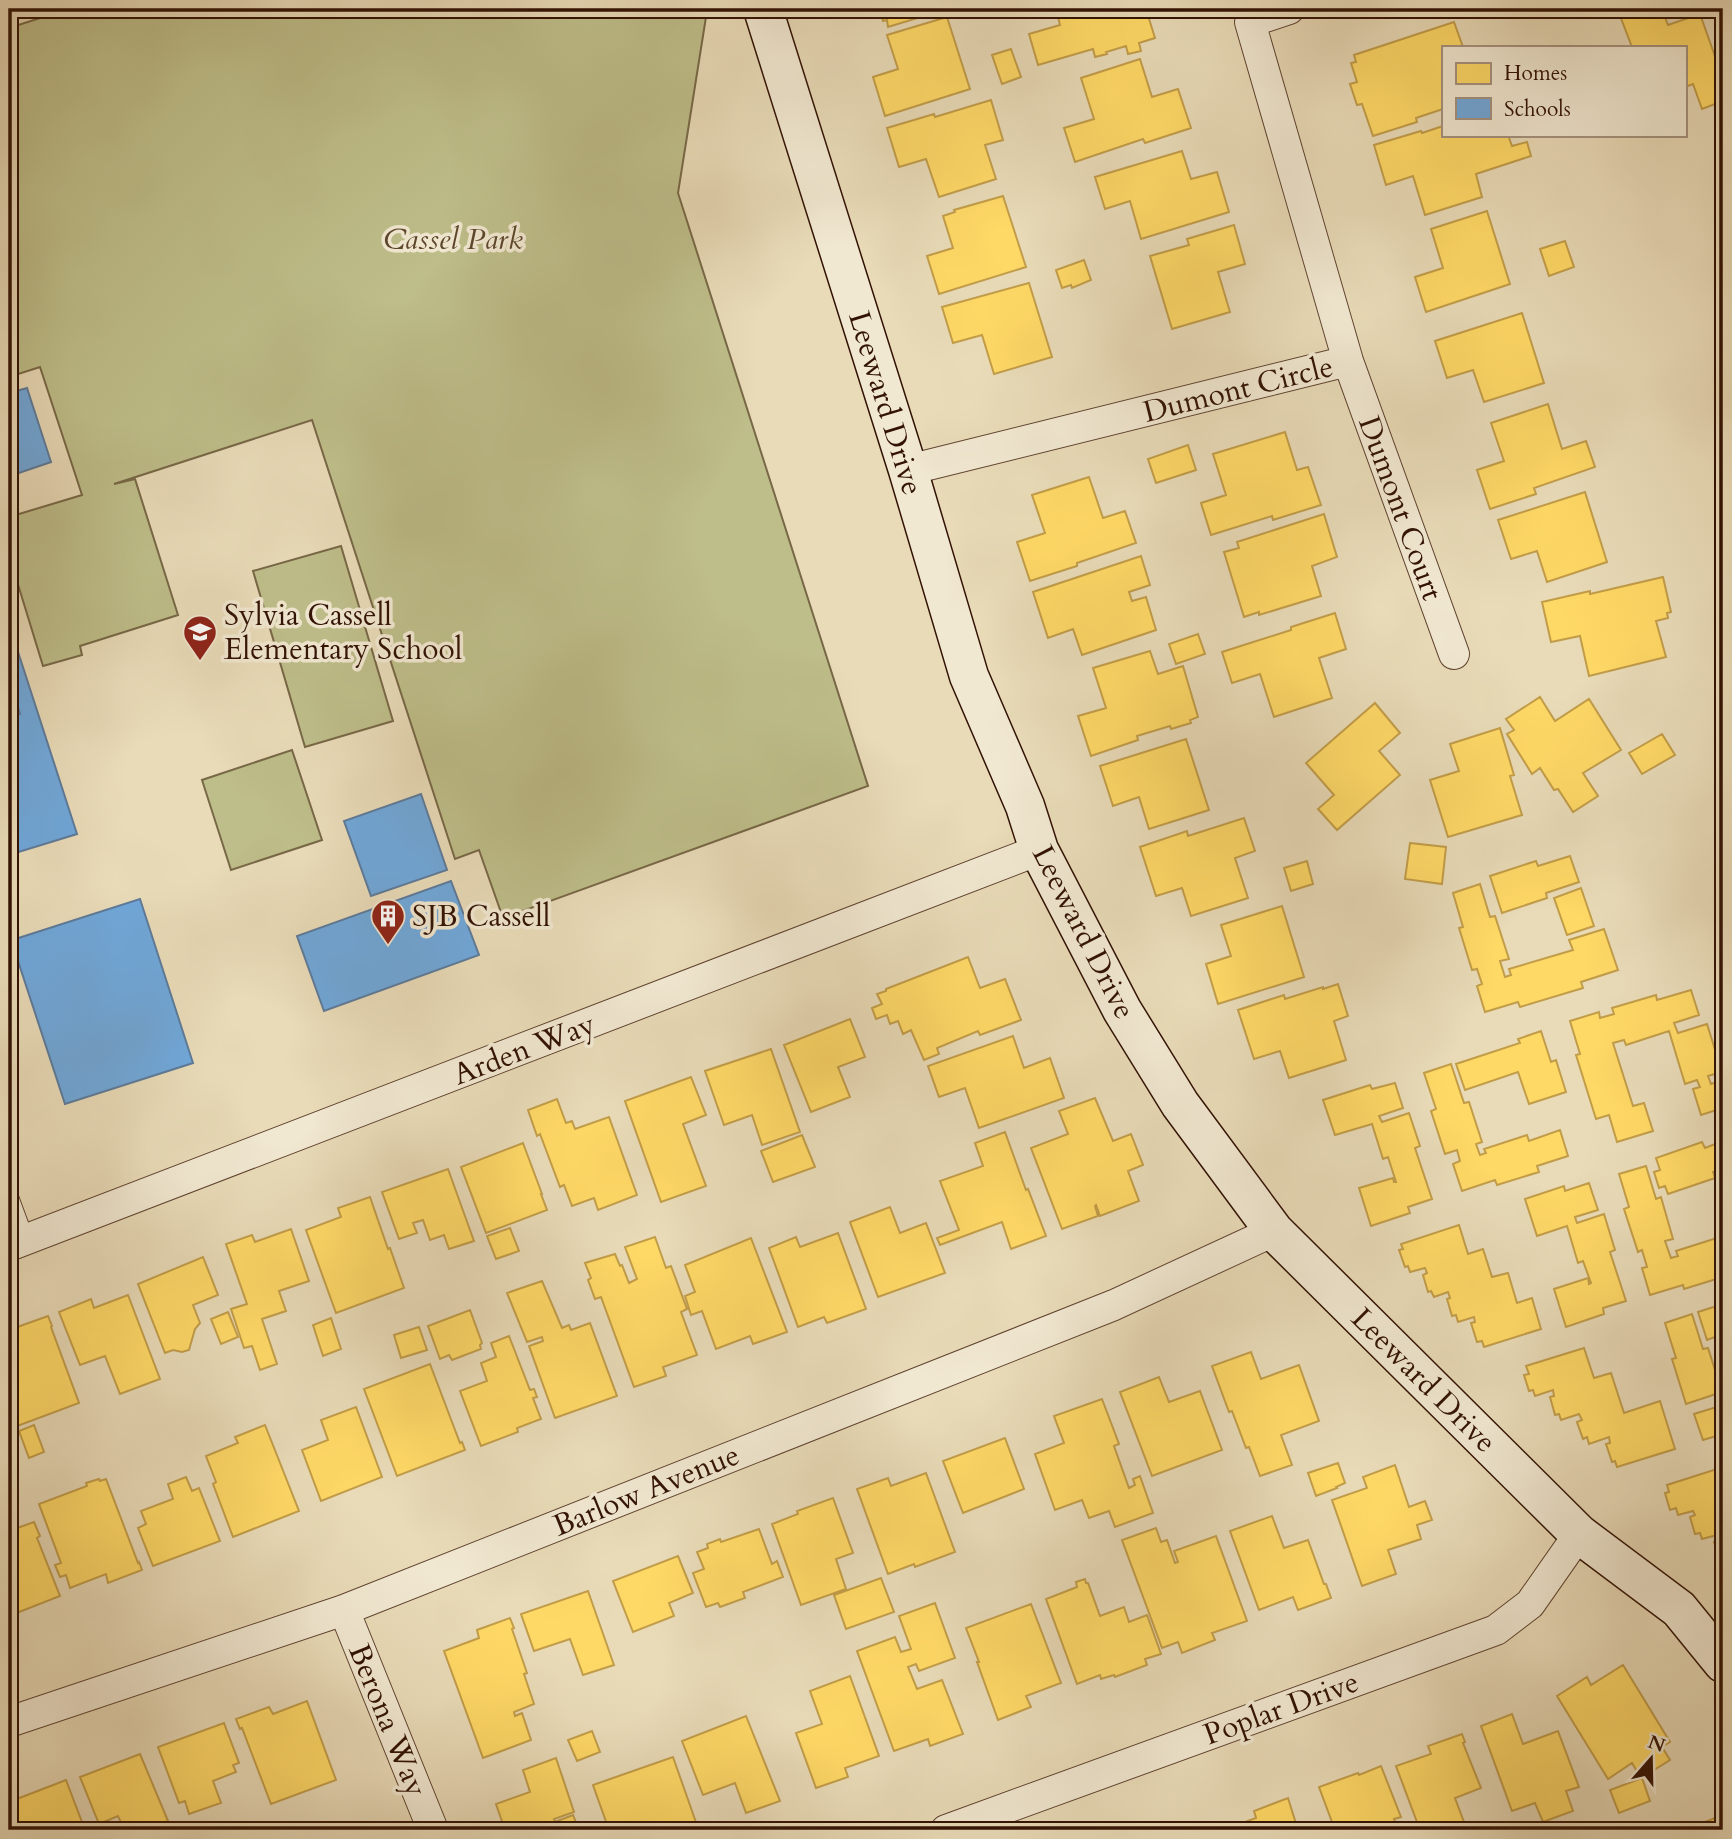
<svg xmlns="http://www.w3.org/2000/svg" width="1732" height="1839" font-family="Cardo,serif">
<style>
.green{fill:#bebe8a;stroke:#786847;stroke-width:2}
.homes{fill:#ffd966;stroke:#c29d49;stroke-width:2}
.schools{fill:#6fa8dc;stroke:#5d7b9b;stroke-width:2}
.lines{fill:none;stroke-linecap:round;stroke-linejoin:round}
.lane-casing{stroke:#604431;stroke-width:18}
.street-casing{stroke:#604431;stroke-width:32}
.secondary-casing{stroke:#321204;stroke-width:41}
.lane{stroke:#f1e8d1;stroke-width:16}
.street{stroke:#f1e8d1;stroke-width:30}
.secondary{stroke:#f1e8d1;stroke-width:38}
.labels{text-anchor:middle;stroke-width:7;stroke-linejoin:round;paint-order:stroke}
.park-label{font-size:30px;font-style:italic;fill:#5c462c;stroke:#f1e8d1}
.street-label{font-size:30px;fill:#321204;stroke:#f1e8d1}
.poi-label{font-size:30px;fill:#321204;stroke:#f1e8d1;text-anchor:start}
</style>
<rect width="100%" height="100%" fill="#e9dbb8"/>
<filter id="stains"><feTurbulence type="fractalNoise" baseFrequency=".00286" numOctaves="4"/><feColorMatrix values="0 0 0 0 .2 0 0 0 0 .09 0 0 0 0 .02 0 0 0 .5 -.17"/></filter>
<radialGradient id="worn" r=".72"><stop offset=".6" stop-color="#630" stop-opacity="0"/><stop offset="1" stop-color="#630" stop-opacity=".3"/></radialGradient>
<!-- green -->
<path class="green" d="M68,9H705L706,17L678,193L868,786L503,918L479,850L455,859L312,420L114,484L135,479L178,615L80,646L82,655L43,666L9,555V517L82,495L40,367L9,377V28Z
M341,546L393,721L305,747L253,571Z
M292,750L322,840L231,870L202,780Z"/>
<!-- homes -->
<path class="homes" d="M880,9H940L941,11L888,27L887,20L883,21Z
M1056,9H1146L1155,38L1139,43L1141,51L1128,54L1126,46L1106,52L1107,54L1095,57L1093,49L1038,65L1029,34L1060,25Z
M1631,9H1662L1668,25L1700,14L1723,79V101L1702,109L1693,84L1685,87V47H1632L1619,13Z
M1723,9V34L1715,12Z
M947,17L970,89L885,116L873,77L898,69L887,35Z
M1454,22L1463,47H1443V109L1416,118L1417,122L1373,136L1362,104L1357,105L1350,84L1357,82L1351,63L1356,62L1354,55Z
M1011,49L1021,77L1002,84L992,55Z
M1140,59L1152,97L1178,89L1191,128L1145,143L1143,139L1075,162L1064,128L1094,119L1081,78Z
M991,100L1003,140L985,145L996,179L939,197L926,159L899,167L887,128L934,114L935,117Z
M1443,126V135H1508L1512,146L1527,142L1531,156L1476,174L1482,197L1425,215L1413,176L1386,185L1374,145L1421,131L1422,133Z
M1182,151L1191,179L1217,172L1229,212L1141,239L1130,201L1105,209L1095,177Z
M1003,196L1026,267L939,294L927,256L953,248L943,216L955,212L954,210Z
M1487,211L1510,284L1426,312L1415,277L1443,268L1431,229Z
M1234,225L1245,264L1218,272L1230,312L1172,329L1150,256L1189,245L1187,239Z
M1565,241L1574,267L1549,276L1540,249Z
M1084,260L1091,280L1072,288L1071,285L1062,288L1056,270Z
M1029,283L1052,357L994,374L982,335L953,343L942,307Z
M1522,313L1544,383L1484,402L1473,370L1447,378L1435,341Z
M1548,404L1562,449L1586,441L1595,467L1534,488L1536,494L1490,509L1477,470L1504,461L1491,423Z
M1285,432L1297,470L1308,467L1321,505L1273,520L1272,516L1211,535L1201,503L1226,495L1213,454Z
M1188,445L1196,470L1156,483L1148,459Z
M1089,477L1103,518L1125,511L1136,543L1077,563V566L1030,581L1017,542L1045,533L1032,495Z
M1585,492L1607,562L1547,582L1537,551L1511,559L1498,520Z
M1324,514L1337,557L1312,566L1321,596L1259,615V612L1244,617L1224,552L1239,548L1237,542Z
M1141,556L1150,585L1129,592L1132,601L1146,597L1156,630L1082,655L1073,629L1048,638L1033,592Z
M1663,577L1671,612L1667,613L1668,618L1656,621L1666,657L1589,676L1580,636L1551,642L1542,602L1590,591V594Z
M1335,613L1346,649L1319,658L1332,698L1274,717L1260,674L1232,683L1222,652L1291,630V627Z
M1198,634L1205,654L1176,664L1169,644Z
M1150,651L1158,674L1183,666L1198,717L1190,720L1191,723L1171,729L1170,726L1137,736L1138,740L1091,756L1078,716L1106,708L1093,668Z
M1540,697L1555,721L1589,699L1621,750L1583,773L1598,796L1573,812L1558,789L1554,790L1540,768L1532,774L1507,734L1514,730L1506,719Z
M1375,703L1400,733L1379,751L1400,775L1337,830L1318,809L1334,795L1306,763Z
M1500,728L1514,775L1510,776L1522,815L1448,837L1430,780L1459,771L1450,744Z
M1662,734L1675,755L1642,774L1629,753Z
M1186,739L1209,810L1149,829L1139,797L1113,806L1100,766Z
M1244,818L1255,851L1235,858L1248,898L1191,916L1182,888L1156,896L1140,847L1187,831L1188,836Z
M1410,843L1446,847L1442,884L1405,879Z
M1570,856L1579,882L1546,893L1547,898L1502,913L1490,876L1536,861L1538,866Z
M1307,861L1313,884L1291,891L1284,868Z
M1480,884L1490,917L1495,916L1509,959L1500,961L1505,977L1511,975L1509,969L1573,950L1569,940L1604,929L1618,970L1581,982L1583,988L1520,1007L1518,1002L1485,1012L1477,986L1482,984L1477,969L1472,970L1459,928L1463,927L1453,893Z
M1581,888L1594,926L1567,935L1554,898Z
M1282,906L1304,977L1218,1004L1206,964L1231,956L1221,925Z
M968,957L980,988L1005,979L1021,1020L980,1035L978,1031L937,1048L939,1054L924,1060L911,1030L903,1034L898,1021L890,1024L887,1015L876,1019L872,1008L882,1004L877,994L886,991V989Z
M1338,984L1348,1016L1334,1021L1346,1060L1289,1078L1280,1051L1254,1059L1238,1010L1284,995L1285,999L1323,987V989Z
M1691,990L1699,1015L1674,1023L1678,1033L1707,1024L1722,1072L1708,1076L1711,1084L1720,1081L1723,1093V1108L1701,1115L1693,1089L1700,1087L1697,1080L1685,1084L1669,1031L1626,1045L1624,1040L1613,1043L1633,1106L1644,1103L1653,1131L1617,1142L1609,1115L1596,1119L1576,1055L1580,1054L1570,1021L1599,1012L1600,1018L1614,1014L1612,1008L1656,995L1657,1000Z
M850,1019L865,1057L838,1067L850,1097L811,1112L784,1045Z
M1541,1031L1551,1062L1556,1060L1566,1092L1529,1104L1518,1072L1465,1090L1456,1064L1520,1043L1518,1039Z
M1013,1036L1024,1068L1050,1058L1064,1098L979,1128L965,1088L939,1097L928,1066Z
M771,1049L800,1132L762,1145L752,1115L724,1125L705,1071Z
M1451,1064L1464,1103L1469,1102L1482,1142L1476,1144L1480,1155L1486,1153L1484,1149L1527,1135L1529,1141L1560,1130L1568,1156L1537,1166L1539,1172L1497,1185L1495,1180L1462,1191L1453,1164L1460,1161L1457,1150L1445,1154L1431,1111L1436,1109L1424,1073Z
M691,1077L706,1115L683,1124L706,1186L661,1202L625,1101Z
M1395,1083L1403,1108L1379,1116L1382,1122L1409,1113L1420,1146L1415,1148L1432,1199L1408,1207L1410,1213L1371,1226L1359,1188L1393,1178L1394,1182H1396L1388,1157L1383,1159L1372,1124L1335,1135L1323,1100L1370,1085L1372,1089Z
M1095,1098L1113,1141L1131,1134L1143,1165L1128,1171L1139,1201L1100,1216L1096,1205L1095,1206L1098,1216L1062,1229L1031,1148L1068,1134L1059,1111Z
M557,1099L566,1123L572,1121L575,1129L609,1117L637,1195L598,1210L594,1198L572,1206L564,1185L560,1187L540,1134L537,1136L528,1110Z
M1005,1132L1026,1190L1028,1189L1046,1236L1011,1249L1002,1222L940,1245L937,1238L959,1230L940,1181L983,1166L975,1143Z
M802,1135L815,1167L773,1182L761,1151Z
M1723,1141V1169L1713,1172L1715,1178L1668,1194L1665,1186L1659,1188L1654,1172L1660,1170L1656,1158L1702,1142L1705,1148Z
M523,1143L542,1194H541L547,1210L486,1233L461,1167Z
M1646,1166L1656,1199L1661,1197L1673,1239L1665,1241L1671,1258L1678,1256L1676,1251L1723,1236V1277L1684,1289L1683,1285L1650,1295L1642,1268L1647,1267L1642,1250L1638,1252L1624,1209L1629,1207L1619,1174Z
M448,1169L474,1241L449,1249L444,1235L430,1240L423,1220L413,1223L417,1233L399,1239L382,1192Z
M1589,1183L1598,1210L1575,1217L1577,1223L1604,1214L1615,1250L1610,1252L1626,1301L1603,1308L1604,1314L1566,1327L1554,1289L1588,1278L1589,1284L1591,1283L1583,1261L1578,1263L1567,1226L1537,1236L1525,1199L1564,1186L1565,1191Z
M370,1197L388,1249L390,1248L404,1288L336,1313L306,1230L341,1217L338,1208Z
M890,1207L900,1233L926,1223L945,1273L878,1297L850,1222Z
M1459,1225L1468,1254L1483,1249L1492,1277L1508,1273L1517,1303L1532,1298L1541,1329L1484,1347L1482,1341L1477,1342L1471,1323L1475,1322L1474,1317L1458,1322L1456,1315L1452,1316L1447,1299L1450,1298L1448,1292L1434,1297L1431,1291L1428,1292L1423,1275L1427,1273L1425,1268L1410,1272L1408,1266L1405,1267L1399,1250L1403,1249L1401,1244Z
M510,1228L519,1251L496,1259L487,1236Z
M291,1229L309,1281L279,1291L286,1311L262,1319L277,1364L260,1370L252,1346L244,1348L231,1309L247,1304L226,1244L252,1235L255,1242Z
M838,1233L866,1309L827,1323L824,1317L798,1327L769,1248L796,1237L800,1247Z
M655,1237L666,1268L671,1266L687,1309L681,1312L697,1355L663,1367L666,1376L634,1387L601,1297L595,1299L588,1280L591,1278L585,1263L615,1254L620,1266L622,1265L629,1283L637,1279L625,1247Z
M751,1238L787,1332L753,1344L750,1336L716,1349L702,1311L691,1315L685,1296L695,1292L685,1265Z
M203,1257L218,1295L193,1305L200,1323L195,1329L189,1350L182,1352L173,1350L165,1353L138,1284Z
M542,1281L562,1328L569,1325L571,1330L590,1323L617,1396L555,1418L529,1346L543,1341L542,1337L527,1342L507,1293Z
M128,1295L160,1379L120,1394L105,1356L80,1365L59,1312L91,1299L94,1308Z
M1723,1304V1334L1707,1340L1698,1312Z
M470,1310L482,1343L480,1345L481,1349L452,1360L449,1355L440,1359L428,1326Z
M228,1312L238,1337L221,1344L211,1319Z
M1692,1314L1703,1349L1708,1348L1722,1392L1686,1404L1672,1359L1676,1358L1665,1323Z
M48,1316L52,1326L51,1327L79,1403L12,1428L9,1420V1330Z
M331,1318L341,1349L323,1356L313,1325Z
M419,1327L427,1350L401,1358L394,1335Z
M509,1336L530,1390L534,1389L537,1397L533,1398L541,1419L517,1428L518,1432L481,1446L460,1391L487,1381L481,1363L496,1357L491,1343Z
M1584,1348L1594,1378L1611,1373L1624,1413L1660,1401L1675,1449L1617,1467L1615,1461L1612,1462L1606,1444L1610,1443L1609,1437L1589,1444L1587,1437L1583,1439L1577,1422L1582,1420L1579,1414L1561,1420L1559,1414L1555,1415L1550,1397L1554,1396L1553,1390L1535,1396L1533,1390L1529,1391L1524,1375L1529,1374L1526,1366Z
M1251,1352L1261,1379L1299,1365L1319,1421L1281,1435L1292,1465L1260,1476L1249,1447L1246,1448L1232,1411L1229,1412L1212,1366Z
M430,1364L460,1443L462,1442L465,1450L397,1476L364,1389Z
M1159,1377L1169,1402L1200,1391L1222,1450L1152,1476L1120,1392Z
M1102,1399L1119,1444L1114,1446L1129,1488L1135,1485L1133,1479L1140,1476L1153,1513L1115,1527L1109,1511L1089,1518L1082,1500L1055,1510L1035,1454L1064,1443L1054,1416Z
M1723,1405V1434L1703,1440L1694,1414Z
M356,1407L382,1477L321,1501L302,1450L328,1440L321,1420Z
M34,1425L44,1452L29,1458L19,1431Z
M265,1425L299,1511L233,1537L213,1484L216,1482L206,1456L238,1443L235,1437Z
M1005,1438L1024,1489L963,1513L943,1461Z
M1338,1463L1345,1483L1336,1487L1337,1488L1316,1496L1308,1473Z
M1395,1465L1409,1507L1425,1501L1432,1520L1417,1525L1421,1539L1388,1550L1396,1574L1362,1586L1332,1500L1367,1488L1363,1477Z
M1723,1467V1559L1720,1560L1714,1542L1719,1541L1717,1535L1702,1539L1700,1533L1695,1534L1690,1517L1695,1515L1693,1511L1678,1515L1676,1508L1670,1510L1665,1493L1669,1492L1667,1485Z
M926,1473L955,1552L915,1567L914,1564L888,1574L857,1489L888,1478L891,1486Z
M186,1477L192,1491L199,1488L220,1541L153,1566L138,1528L146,1524L141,1511L173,1499L168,1484Z
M99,1479L100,1481L106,1479L138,1563L139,1562L142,1570L108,1583L106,1574L70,1588L66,1575L60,1577L55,1565L61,1563L39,1504L87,1486L86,1483Z
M833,1498L853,1553L836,1559L846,1589L801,1605L772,1524L798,1514L797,1511Z
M1272,1516L1284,1548L1308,1540L1324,1584H1326L1331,1598L1298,1610L1293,1597L1259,1610L1230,1531Z
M34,1522L40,1536L37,1538L60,1596L9,1616V1531Z
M1156,1528L1161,1542L1167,1540L1175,1563L1178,1562L1174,1551L1216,1536L1247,1621L1212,1633L1215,1640L1182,1653L1178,1642L1162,1648L1122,1540Z
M759,1529L772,1564L777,1561L783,1577L743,1592L745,1598L720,1607L718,1603L706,1607L693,1573L704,1569L697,1552L708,1548L707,1544L720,1539L721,1542Z
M678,1556L693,1593L669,1603L674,1616L633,1632L613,1581Z
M881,1578L894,1612L846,1629L834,1595Z
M1085,1579L1086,1583H1088L1100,1616L1124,1607L1129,1622L1147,1615L1161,1654L1145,1659L1147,1665L1115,1677L1114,1675L1101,1679L1100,1675L1077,1684L1046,1599L1077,1587L1076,1582Z
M588,1591L614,1665L583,1675L570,1639L534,1651L521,1614Z
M935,1603L955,1658L919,1671L916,1664L908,1667L917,1689L942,1680L963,1734L930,1746L928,1739L894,1751L857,1651L895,1637L901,1652L911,1649L899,1616Z
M1031,1604L1061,1683L1026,1696L1031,1707L998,1720L977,1662H979L966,1628Z
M510,1618L514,1628L512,1629L527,1673L524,1674L534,1704L514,1712L515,1716L522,1713L531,1740L483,1758L444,1651L479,1638L477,1630Z
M1623,1665L1670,1742L1662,1747L1670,1760L1641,1778L1632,1763L1608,1779L1557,1696L1587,1677L1591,1685Z
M850,1676L879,1756L845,1768L848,1777L816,1788L796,1733L822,1724L810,1691Z
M307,1701L336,1780L271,1804L242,1728L240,1729L236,1719L269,1707L273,1714Z
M1512,1714L1523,1744L1558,1731L1579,1787L1566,1791L1573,1811L1543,1822L1535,1803L1512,1811L1481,1726Z
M746,1716L780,1801L746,1813L735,1783L703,1795L682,1741Z
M224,1723L239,1763L233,1765L236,1772L213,1781L221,1803L189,1814L185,1801L179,1803L158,1747Z
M592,1731L600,1752L577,1761L568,1740Z
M1462,1734L1465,1742L1463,1743L1481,1788L1455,1798L1467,1830H1420L1396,1766L1431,1754L1428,1746Z
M140,1754L168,1821L145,1830H116L123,1827L118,1816L99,1824L80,1777Z
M673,1757L698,1828L691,1830H609L593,1785Z
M556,1758L574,1812L554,1819L555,1822L573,1815L579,1830H505L496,1804L530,1792L523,1770Z
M1381,1766L1401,1817L1394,1819L1398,1830H1382L1381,1826L1369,1830H1335L1319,1787L1358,1773L1359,1775Z
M1642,1778L1650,1801L1619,1813L1610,1790Z
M66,1780L85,1830H9V1802Z
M1288,1798L1298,1830H1223L1256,1818L1254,1811Z
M1720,1816L1723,1830H1684Z"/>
<!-- schools -->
<path class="schools" d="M27,388L51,462L13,475L9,460V393Z
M9,624L77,834L9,855V718L20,714L9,681Z
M421,794L447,870L371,896L344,821Z
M451,881L479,955L324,1011L297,936Z
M140,899L193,1063L65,1104L16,955L9,957V941Z"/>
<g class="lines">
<!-- lane casing -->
<g class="lane-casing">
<path id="lane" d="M9,1194L26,1240"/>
</g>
<!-- street casing -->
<g class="street-casing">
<path id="street" d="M1289,9L1250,22L1348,361L1454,654
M908,470L1348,361
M9,1246L1039,850
M344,1610L433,1830
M9,1722L344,1610L1114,1305L1274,1231
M946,1830L1496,1630L1530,1604L1579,1534"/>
</g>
<!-- secondary casing -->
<g class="secondary-casing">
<path id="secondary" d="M763,9L908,470L969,676L1025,806L1039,850L1122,1010L1180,1104L1274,1231L1579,1534L1679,1609L1723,1663"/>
</g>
<!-- lane -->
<use href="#lane" class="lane"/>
<!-- street -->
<use href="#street" class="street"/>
<!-- secondary -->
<use href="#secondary" class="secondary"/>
</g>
<!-- icons -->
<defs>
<g id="school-pin" transform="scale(1.75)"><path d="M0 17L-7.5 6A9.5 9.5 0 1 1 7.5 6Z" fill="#8f2418" stroke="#f1e8d1"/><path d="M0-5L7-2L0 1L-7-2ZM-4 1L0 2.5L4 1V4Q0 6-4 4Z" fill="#fff"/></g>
<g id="building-pin" transform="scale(1.75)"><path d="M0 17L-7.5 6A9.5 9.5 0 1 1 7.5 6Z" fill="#8f2418" stroke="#f1e8d1"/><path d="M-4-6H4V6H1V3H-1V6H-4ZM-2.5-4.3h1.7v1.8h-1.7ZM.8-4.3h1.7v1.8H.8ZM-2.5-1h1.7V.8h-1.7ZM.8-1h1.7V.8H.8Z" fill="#fff"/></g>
</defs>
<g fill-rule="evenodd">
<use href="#school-pin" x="200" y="632"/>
<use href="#building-pin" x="388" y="916"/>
</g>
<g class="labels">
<!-- park labels -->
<g class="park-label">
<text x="453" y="249">Cassel Park</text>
</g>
<!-- street labels -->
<g class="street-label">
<text transform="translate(1238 389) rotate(-14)" y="10">Dumont Circle</text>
<text transform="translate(886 403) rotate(73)" y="10">Leeward Drive</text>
<text transform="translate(1401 508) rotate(70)" y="10">Dumont Court</text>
<text transform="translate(1084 932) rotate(63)" y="10">Leeward Drive</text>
<text transform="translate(524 1049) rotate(-21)" y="10">Arden Way</text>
<text transform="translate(1424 1380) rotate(45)" y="10">Leeward Drive</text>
<text transform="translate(646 1490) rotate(-22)" y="10">Barlow Avenue</text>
<text transform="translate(1281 1708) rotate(-20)" y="10">Poplar Drive</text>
<text transform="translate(388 1720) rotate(68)" y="10">Berona Way</text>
</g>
<!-- poi labels -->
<g class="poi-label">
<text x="224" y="625">Sylvia Cassell<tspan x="224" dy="34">Elementary School</tspan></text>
<text x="412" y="926">SJB Cassell</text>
</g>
</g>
<!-- margin -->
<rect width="1732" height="1839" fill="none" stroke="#e9dbb8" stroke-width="35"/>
<rect x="10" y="10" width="1711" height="1818" fill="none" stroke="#321204" stroke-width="3.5"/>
<rect x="18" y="18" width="1697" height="1804" fill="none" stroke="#321204" stroke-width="2"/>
<!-- legend -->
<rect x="1442" y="46" width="245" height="91" fill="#f1e8d1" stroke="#a5927f" stroke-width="2"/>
<rect x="1456" y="63" width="35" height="21" fill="#ffd966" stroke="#a5927f" stroke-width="2"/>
<text x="1504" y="80" font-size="21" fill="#321204">Homes</text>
<rect x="1456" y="98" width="35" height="21" fill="#6fa8dc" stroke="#a5927f" stroke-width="2"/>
<text x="1504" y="116" font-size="21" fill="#321204">Schools</text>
<!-- north arrow -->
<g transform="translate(1651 1759) rotate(20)" stroke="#f1e8d1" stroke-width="5" paint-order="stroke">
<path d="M0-5L12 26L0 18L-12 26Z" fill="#321204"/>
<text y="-10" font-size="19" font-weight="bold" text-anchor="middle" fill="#321204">N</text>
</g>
<rect width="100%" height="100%" filter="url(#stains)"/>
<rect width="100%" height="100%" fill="url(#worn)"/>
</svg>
